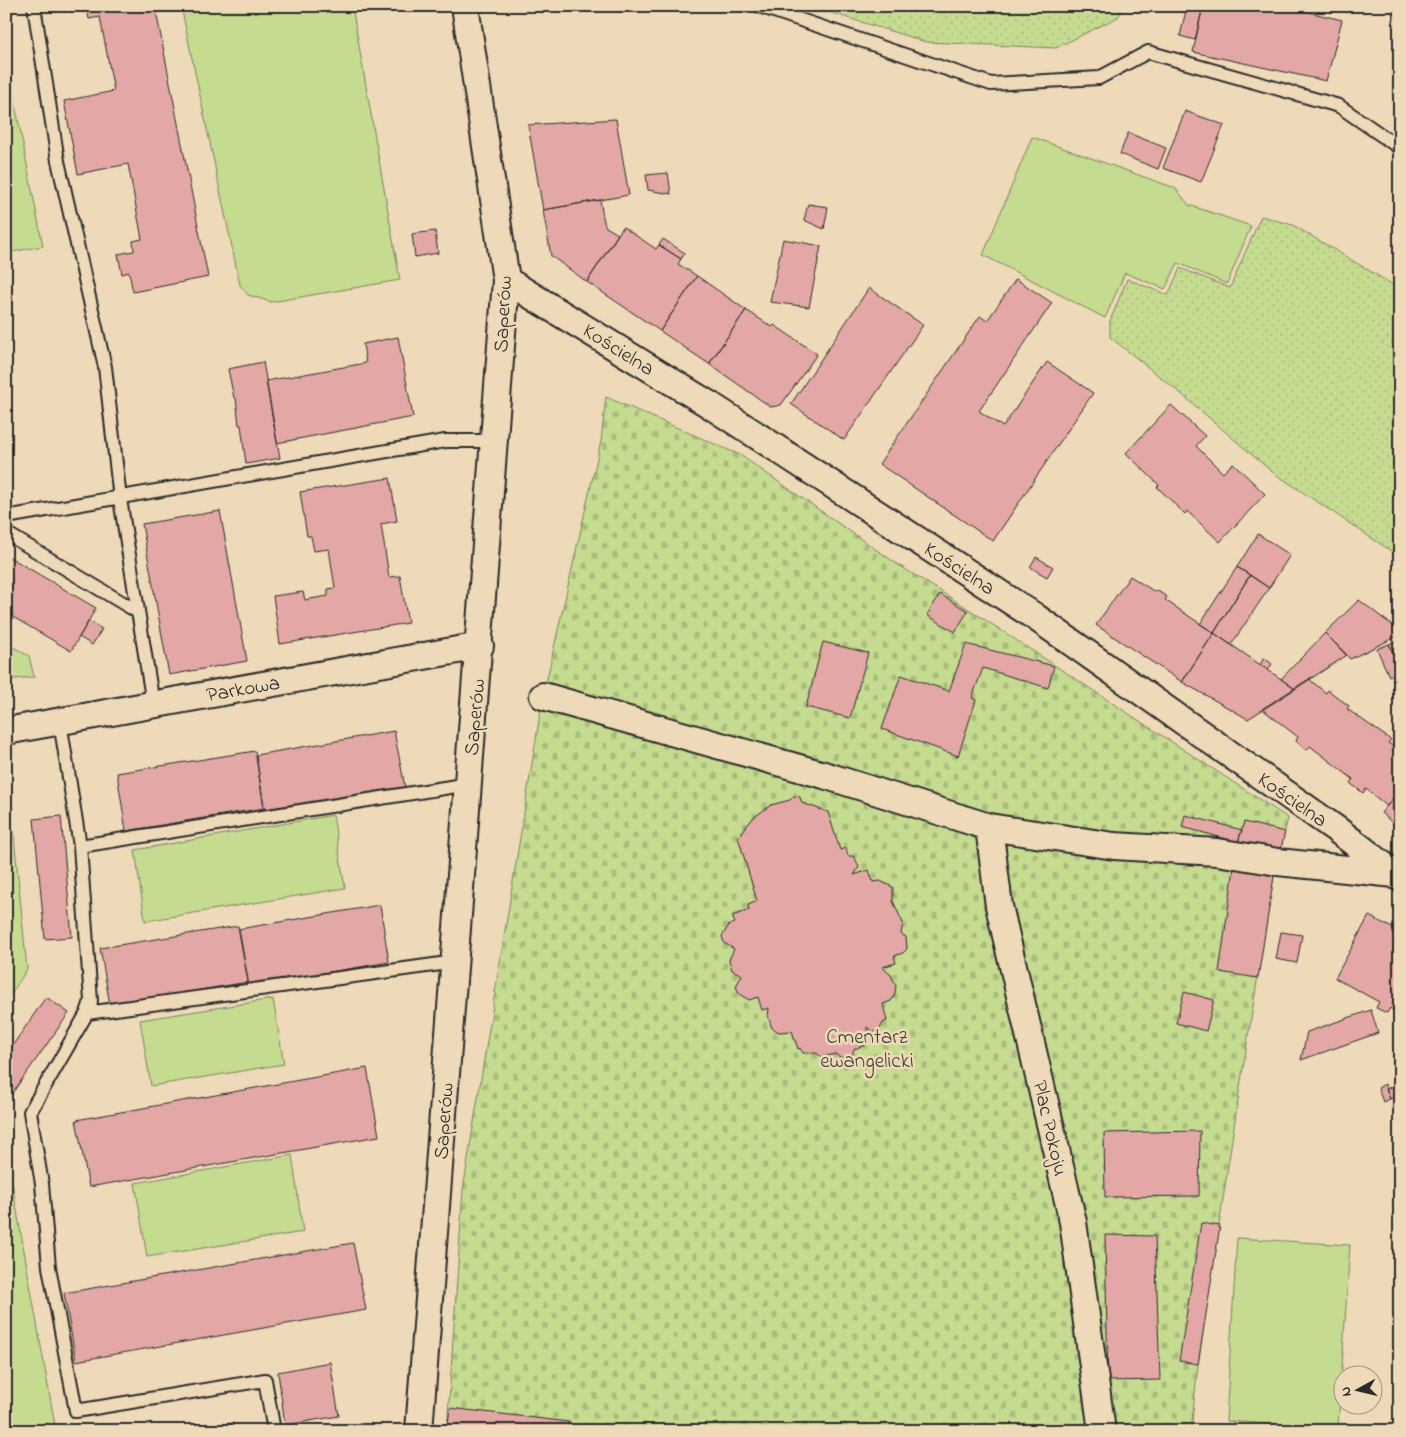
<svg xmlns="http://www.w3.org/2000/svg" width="1406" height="1437" font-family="'Indie Flower',sans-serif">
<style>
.grass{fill:url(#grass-dots);stroke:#78835e}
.cemetery{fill:url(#cemetery-stones);stroke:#78835e}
.green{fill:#c5db90;stroke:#78835e}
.building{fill:#e3a8a6;stroke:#2b2b2b}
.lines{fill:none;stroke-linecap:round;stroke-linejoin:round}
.service-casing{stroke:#2b2b2b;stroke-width:16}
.minor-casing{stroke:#2b2b2b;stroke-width:30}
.service{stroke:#eedab8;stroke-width:12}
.minor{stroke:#eedab8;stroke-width:26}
.labels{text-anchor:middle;stroke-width:5;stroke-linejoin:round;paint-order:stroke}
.street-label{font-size:21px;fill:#2b2b2b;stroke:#eedab8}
.park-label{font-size:21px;fill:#42453a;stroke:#eedab8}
</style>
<defs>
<pattern id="grass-dots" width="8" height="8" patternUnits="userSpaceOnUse" patternTransform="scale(1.25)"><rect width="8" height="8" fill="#c5db90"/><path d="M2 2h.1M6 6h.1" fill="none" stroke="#a9bc7c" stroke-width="1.8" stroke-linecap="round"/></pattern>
<pattern id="cemetery-stones" width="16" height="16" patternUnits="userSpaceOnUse" patternTransform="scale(1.25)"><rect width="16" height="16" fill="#c5db90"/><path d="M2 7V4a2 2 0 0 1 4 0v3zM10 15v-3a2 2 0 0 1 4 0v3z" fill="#a9bc7c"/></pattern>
</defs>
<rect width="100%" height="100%" fill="#eedab8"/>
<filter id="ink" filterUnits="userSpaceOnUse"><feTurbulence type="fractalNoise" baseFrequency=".02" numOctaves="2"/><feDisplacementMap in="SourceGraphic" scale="10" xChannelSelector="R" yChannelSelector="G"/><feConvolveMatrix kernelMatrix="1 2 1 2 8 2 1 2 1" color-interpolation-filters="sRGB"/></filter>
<g filter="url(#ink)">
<!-- grass -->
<path class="grass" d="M809,6H1125L1118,17L1056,48L926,42Z
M1261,216L1293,225L1400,289V557L1271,471L1179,392L1110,337V321L1127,279L1168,295L1180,268L1230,288Z"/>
<!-- cemetery -->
<path class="cemetery" d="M606,397L740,455L897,564L967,608L1288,818L1274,876L1240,1087L1198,1364L1191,1431L1113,1429V1431H447L463,1190L543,696L601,441Z"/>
<!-- green -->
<path class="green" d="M181,6H352L400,280L271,302L248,295L240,285Z
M6,58L43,246L6,253Z
M1032,137L1175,188L1189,205L1251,226L1227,284L1178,263L1165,289L1125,273L1105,318L983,255Z
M6,643L29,656L34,677L6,680Z
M6,754L27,969L6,1002Z
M333,815L345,888L145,921L135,850Z
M273,999L284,1064L151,1086L140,1020Z
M6,1149L56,1431H6Z
M292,1155L303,1232L147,1257L135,1183Z
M1237,1238L1350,1245L1338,1428L1226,1421Z"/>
<!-- building -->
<path class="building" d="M70,6H155L208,277L133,292L129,272L122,274L118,254L134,251L133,241L142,239L128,164L78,174L64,101L114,91L100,17L89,19L87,9L71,12Z
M1187,6H1203L1195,40L1180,36Z
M1203,6H1283L1342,20L1326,81L1193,52Z
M1185,111L1224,125L1201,182L1163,168Z
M616,119L629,195L543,210L528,125Z
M1128,133L1166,148L1158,169L1120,154Z
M668,173L671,194L648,190L646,175Z
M600,200L604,222L606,227L618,234L587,282L551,256L543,210Z
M808,204L828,207L824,229L804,220Z
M623,227L656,249L659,245L681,259L678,264L697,276L660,331L587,282Z
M435,231L438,253L415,257L412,234Z
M663,239L685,253L681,259L659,245Z
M783,239L821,246L809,307L770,302Z
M697,276L746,310L709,364L660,331Z
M1016,279L1052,303L979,411L1003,427L1047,362L1093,393L993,541L879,464L980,316L987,321Z
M869,288L923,325L844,440L791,404Z
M746,310L772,327L774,325L817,354L781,405L771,407L709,364Z
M398,337L413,417L277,443L266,381L366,363L363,344Z
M263,362L280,458L246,464L241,425H239L236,398H234L228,369Z
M1171,405L1205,436L1196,446L1223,473L1233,463L1265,494L1220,542L1187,511L1185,514L1157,487L1159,485L1126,453Z
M390,478L397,521L381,524L389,577L400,576L408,623L280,644L273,596L303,592L305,600L328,596V589L335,588L329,549L314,551L311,536H307L300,492Z
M220,511L247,661L169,675L142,524Z
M1258,534L1290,555L1269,588L1237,567Z
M6,555L96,608L71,651L6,613Z
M1036,557L1053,567L1047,577L1030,567Z
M1237,567L1250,575L1214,633L1200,624Z
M1250,575L1269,588L1231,645L1214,633Z
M1130,576L1155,592L1156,590L1167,597L1165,600L1214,633L1182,682L1096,625Z
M940,594L968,611L955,632L927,615Z
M1359,600L1400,631V635L1350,659L1325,633Z
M89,621L102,629L92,645L79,637Z
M1214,633L1281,679L1295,689L1248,719L1182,682Z
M1325,633L1347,655L1295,689L1281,679Z
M1400,639V667L1389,644Z
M823,642L868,653L850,718L806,707Z
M966,644L1054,666L1048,688L983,668L972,698L976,700L958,756L882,729L901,675L949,691Z
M1389,644L1400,670L1389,676L1377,649Z
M1264,658L1272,664L1268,670L1260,665Z
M1312,677L1310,680L1326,693L1328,690L1349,706L1347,709L1391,740L1388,743L1396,748L1400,747V790L1387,806L1366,789L1363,793L1350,783L1353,779L1310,746L1307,750L1296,741L1298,737L1262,709Z
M394,731L405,787L265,812L256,755Z
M255,751L264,808L126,831L117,773Z
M1400,790V829L1381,813Z
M794,796L800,797L802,803L828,812L840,850L846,848L848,856H853L856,860L859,867L854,875L869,870L873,882L880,881L893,887V901L903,923L901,934L906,937L907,949L903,953L894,956L896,963L882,967L891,975L896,986L894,997L891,1001L883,1004L887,1021L883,1023L880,1029L873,1032L867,1027L868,1044L854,1049L852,1055L840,1058L836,1054L822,1057L816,1053H803L800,1048L798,1049L792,1031L779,1032L772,1028L768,1016L769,1008L762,1010L758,997L749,1000L739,994L736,986L742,975L732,970L729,960L734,949L724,943L722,936L729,925L735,923L732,916L749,910L748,905L757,901L738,837L753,818L771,805L790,800Z
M1185,815L1242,830L1238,842L1182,827Z
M61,816L72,937L45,939L34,819Z
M1244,822L1285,832L1280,853L1238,842Z
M1234,868L1274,876L1258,978L1219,972Z
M380,905L389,962L249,986L239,929Z
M1369,916L1400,932V1015L1390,1008L1387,1013L1376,1008L1379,1002L1335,978Z
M238,926L248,982L110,1005L100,948Z
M1281,932L1302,935L1297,963L1276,959Z
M1184,992L1214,1000L1206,1031L1176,1023Z
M46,997L69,1013L6,1102V1055Z
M1371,1010L1378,1033L1301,1060L1307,1032Z
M367,1068L379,1136L89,1187L76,1120Z
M1400,1083V1094L1390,1099L1386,1089Z
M1385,1084L1390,1099L1383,1102L1378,1088Z
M1200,1131L1199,1196L1105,1197L1104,1133Z
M1400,1152V1177L1397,1178V1153Z
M1201,1223L1220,1226L1198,1364L1179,1361Z
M1105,1235L1155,1236L1160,1380L1108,1381Z
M353,1243L366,1310L76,1361L64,1293Z
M330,1362L339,1416L285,1425L278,1372Z
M450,1408L569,1422L568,1431H447Z
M233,1423L234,1431H182Z"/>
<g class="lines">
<!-- service casing -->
<g class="service-casing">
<path id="service" d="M34,6L58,161L105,367L120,499L153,704
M759,6L991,84L1099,78L1148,52L1339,106L1400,148
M6,517L445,441H495
M6,533L138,612
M60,722L80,846L91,1001L87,1013L30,1112L42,1184L49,1267L76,1411L265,1380L274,1431
M80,846L469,784
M87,1013L455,962"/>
</g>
<!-- minor casing -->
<g class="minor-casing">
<path id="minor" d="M506,280L710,405L1034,616L1336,829L1400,878
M543,696L824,775L989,827L1114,846L1217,852L1278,862L1395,874
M6,731L480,646
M989,827L999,906L1073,1222L1102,1431
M419,1431L506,280L465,6"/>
</g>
<!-- service -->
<use href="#service" class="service"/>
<!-- minor -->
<use href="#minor" class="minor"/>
</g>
</g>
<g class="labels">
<!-- street labels -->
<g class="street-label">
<text transform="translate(502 314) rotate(-87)" y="7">Saperów</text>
<text transform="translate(619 349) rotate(32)" y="7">Kościelna</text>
<text transform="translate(960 568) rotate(33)" y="7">Kościelna</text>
<text transform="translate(243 688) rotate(-10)" y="7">Parkowa</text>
<text transform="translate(474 717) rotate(-85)" y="7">Saperów</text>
<text transform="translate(1293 799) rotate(35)" y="7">Kościelna</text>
<text transform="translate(443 1121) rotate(-86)" y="7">Saperów</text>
<text transform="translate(1051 1128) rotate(77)" y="7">Plac Pokoju</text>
</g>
<!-- park labels -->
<g class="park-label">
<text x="867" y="1043">Cmentarz<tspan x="867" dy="24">ewangelicki</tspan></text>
</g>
</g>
<!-- margin -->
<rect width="1406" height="1437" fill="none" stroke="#eedab8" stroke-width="25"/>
<rect x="12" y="12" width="1381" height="1412" fill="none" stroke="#2b2b2b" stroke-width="2" filter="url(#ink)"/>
<!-- north arrow -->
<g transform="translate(1358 1390) rotate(262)"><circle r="24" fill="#eedab8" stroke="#a09480"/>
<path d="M0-4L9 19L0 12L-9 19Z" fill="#2b2b2b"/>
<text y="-8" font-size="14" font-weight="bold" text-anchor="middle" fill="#2b2b2b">N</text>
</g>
</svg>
